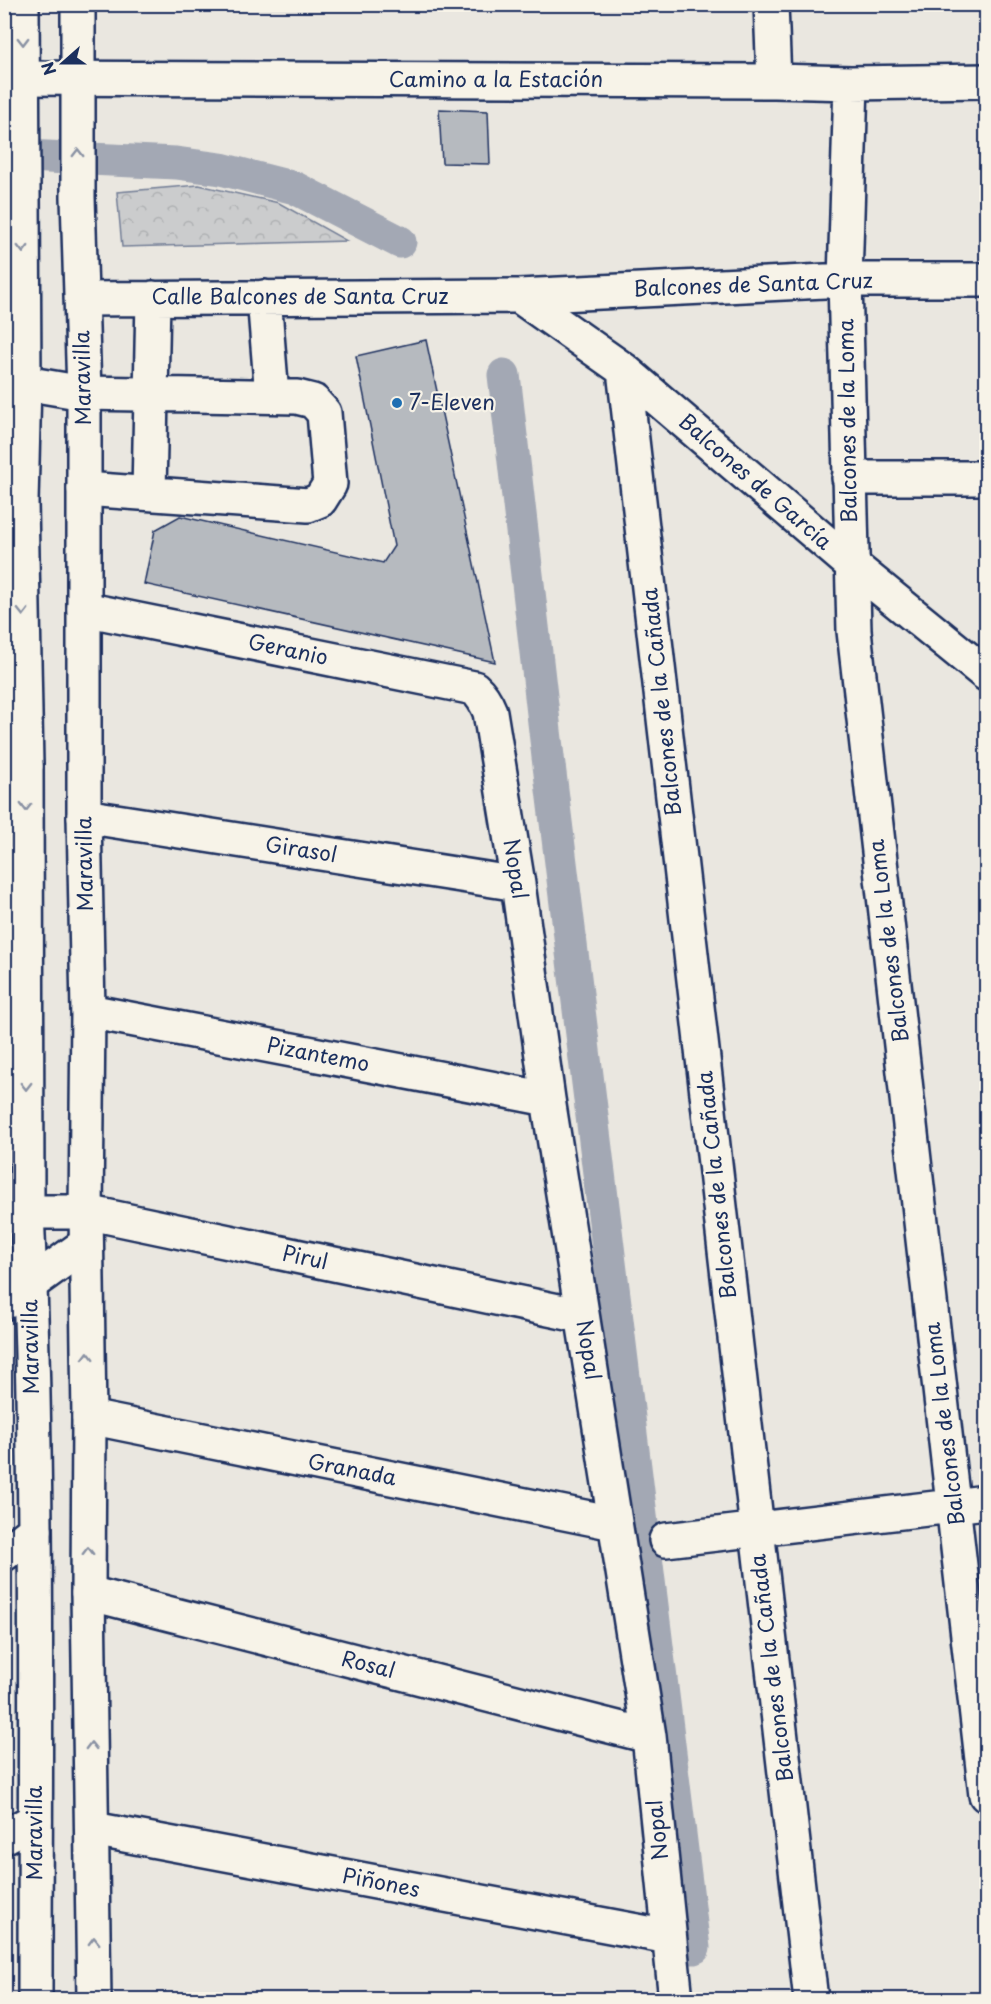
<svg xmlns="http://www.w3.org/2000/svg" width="991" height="2004" font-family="'Playpen Sans',sans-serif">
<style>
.park{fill:url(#park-crowns);stroke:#737e96;stroke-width:1.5}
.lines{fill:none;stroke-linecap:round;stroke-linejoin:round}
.canal{stroke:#a3a8b4;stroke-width:33}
.building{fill:#b6babf;stroke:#1b2f5e;stroke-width:1.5}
.minor-casing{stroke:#1b2f5e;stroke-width:38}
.major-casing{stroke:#1b2f5e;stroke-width:38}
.minor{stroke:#f7f3e8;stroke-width:33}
.major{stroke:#f7f3e8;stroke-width:33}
.oneway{stroke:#8991a3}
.poi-dot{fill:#1f6fb2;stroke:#f7f3e8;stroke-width:2}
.labels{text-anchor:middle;stroke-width:4.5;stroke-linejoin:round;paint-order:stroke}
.street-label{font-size:21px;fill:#1b2f5e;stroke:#f7f3e8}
.poi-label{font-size:21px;fill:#1b2f5e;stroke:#f7f3e8;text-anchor:start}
</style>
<defs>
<pattern id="park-crowns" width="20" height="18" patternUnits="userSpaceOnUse" patternTransform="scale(1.5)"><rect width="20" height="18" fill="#cbcccd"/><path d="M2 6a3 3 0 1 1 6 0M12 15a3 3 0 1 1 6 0" fill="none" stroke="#aeb0b2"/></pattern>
</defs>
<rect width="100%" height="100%" fill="#eae7e0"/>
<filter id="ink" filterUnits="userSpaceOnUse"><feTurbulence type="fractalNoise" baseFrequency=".0167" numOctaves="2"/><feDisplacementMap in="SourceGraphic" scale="12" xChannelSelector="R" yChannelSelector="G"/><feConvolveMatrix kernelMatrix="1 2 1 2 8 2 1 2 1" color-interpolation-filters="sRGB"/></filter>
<g filter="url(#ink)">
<!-- park -->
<path class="park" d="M199,185L279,203L347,241L122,247L117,192Z"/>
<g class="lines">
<!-- canal -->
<path class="canal" d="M4,155L176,163L221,169L295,188L400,242
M504,375L548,757L694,1948"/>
</g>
<!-- building -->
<path class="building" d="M439,109L488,111L490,164L442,163Z
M426,340L495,662L144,584L155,530L180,516L383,563L394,546L356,356Z"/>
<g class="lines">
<!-- minor casing -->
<g class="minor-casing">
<path id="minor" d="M771,4L774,81
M4,78L774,81L851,83L986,81
M851,83L845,280L854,631L986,1795
M519,296L624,370L852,565L986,674
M264,297L272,396
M82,299L519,296L845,280H986
M624,370L811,2000
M4,382L24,383L84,393L297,397L313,401L324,413L330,484L320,500L308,505L84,489
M849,478H986
M149,493L153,298
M84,609L474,688C482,695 486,702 490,712L518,884L548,1099L649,1736L676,2000
M4,781L26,766
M84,816L518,884
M88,1011L548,1099
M4,1047L26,1032
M27,1212H86L582,1316
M4,1303L86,1244
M89,1417L614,1523
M666,1540L986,1502
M4,1554L35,1530
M88,1593L649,1736
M93,1829L669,1937
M4,1837L35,1820"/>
</g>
<!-- major casing -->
<g class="major-casing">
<path id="major" d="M22,4L24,383L21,502L26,766L27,1212C39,1474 35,1737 35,2000
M78,4V197L84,393V816L88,1011L86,1212L89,1417L88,1593L94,2000"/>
</g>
<!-- minor -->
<use href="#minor" class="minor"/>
<!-- major -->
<use href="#major" class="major"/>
</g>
<!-- one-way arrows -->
<defs><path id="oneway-chevron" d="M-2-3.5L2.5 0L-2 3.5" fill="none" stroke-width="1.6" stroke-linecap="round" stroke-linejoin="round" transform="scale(1.5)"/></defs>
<g class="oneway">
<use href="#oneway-chevron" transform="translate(23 41) rotate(89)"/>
<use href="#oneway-chevron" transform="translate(78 153) rotate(-90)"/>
<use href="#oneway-chevron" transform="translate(23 249) rotate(90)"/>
<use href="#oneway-chevron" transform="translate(23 612) rotate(89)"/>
<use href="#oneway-chevron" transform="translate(26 807) rotate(90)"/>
<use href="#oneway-chevron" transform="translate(26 1086) rotate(90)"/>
<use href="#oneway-chevron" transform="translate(88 1356) rotate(-91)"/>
<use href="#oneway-chevron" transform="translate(88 1551) rotate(-90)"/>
<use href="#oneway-chevron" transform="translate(91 1746) rotate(-91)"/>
<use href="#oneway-chevron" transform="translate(94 1941) rotate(-91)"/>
</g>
</g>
<!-- markers -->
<circle class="poi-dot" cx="397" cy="403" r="6"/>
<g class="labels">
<!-- street labels -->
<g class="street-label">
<text x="496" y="87">Camino a la Estación</text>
<text transform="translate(753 285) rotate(-2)" y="7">Balcones de Santa Cruz</text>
<text x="300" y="304">Calle Balcones de Santa Cruz</text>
<text transform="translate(83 378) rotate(-91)" y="7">Maravilla</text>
<text transform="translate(848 421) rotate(-91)" y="7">Balcones de la Loma</text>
<text transform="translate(755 482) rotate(41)" y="7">Balcones de García</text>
<text transform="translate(288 650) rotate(12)" y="7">Geranio</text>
<text transform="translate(662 702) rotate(-96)" y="7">Balcones de la Cañada</text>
<text transform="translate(301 850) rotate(9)" y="7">Girasol</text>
<text transform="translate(85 864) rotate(-91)" y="7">Maravilla</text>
<text transform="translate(515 869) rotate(81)" y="7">Nopal</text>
<text transform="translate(889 941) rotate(-97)" y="7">Balcones de la Loma</text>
<text transform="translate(318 1055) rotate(11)" y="7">Pizantemo</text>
<text transform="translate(717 1185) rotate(-96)" y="7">Balcones de la Cañada</text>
<text transform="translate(305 1258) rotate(12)" y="7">Pirul</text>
<text transform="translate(31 1347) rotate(-91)" y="7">Maravilla</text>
<text transform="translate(588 1350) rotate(81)" y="7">Nopal</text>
<text transform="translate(945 1424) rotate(-97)" y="7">Balcones de la Loma</text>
<text transform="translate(352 1470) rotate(11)" y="7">Granada</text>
<text transform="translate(368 1665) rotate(14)" y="7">Rosal</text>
<text transform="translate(772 1668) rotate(-97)" y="7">Balcones de la Cañada</text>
<text transform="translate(658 1830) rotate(-96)" y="7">Nopal</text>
<text transform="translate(35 1833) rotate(-90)" y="7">Maravilla</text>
<text transform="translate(381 1883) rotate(11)" y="7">Piñones</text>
</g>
<!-- poi labels -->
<g class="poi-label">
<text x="409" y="410">7-Eleven</text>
</g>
</g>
<!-- margin -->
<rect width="991" height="2004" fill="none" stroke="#f7f3e8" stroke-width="24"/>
<rect x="12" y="12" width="967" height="1980" fill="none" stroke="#1b2f5e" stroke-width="2" filter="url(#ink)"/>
<!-- north arrow -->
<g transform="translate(63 63) rotate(249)" stroke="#f7f3e8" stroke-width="4.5" paint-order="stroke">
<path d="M0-4.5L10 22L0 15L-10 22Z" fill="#1b2f5e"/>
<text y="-9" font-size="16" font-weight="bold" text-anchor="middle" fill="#1b2f5e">N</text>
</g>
</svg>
